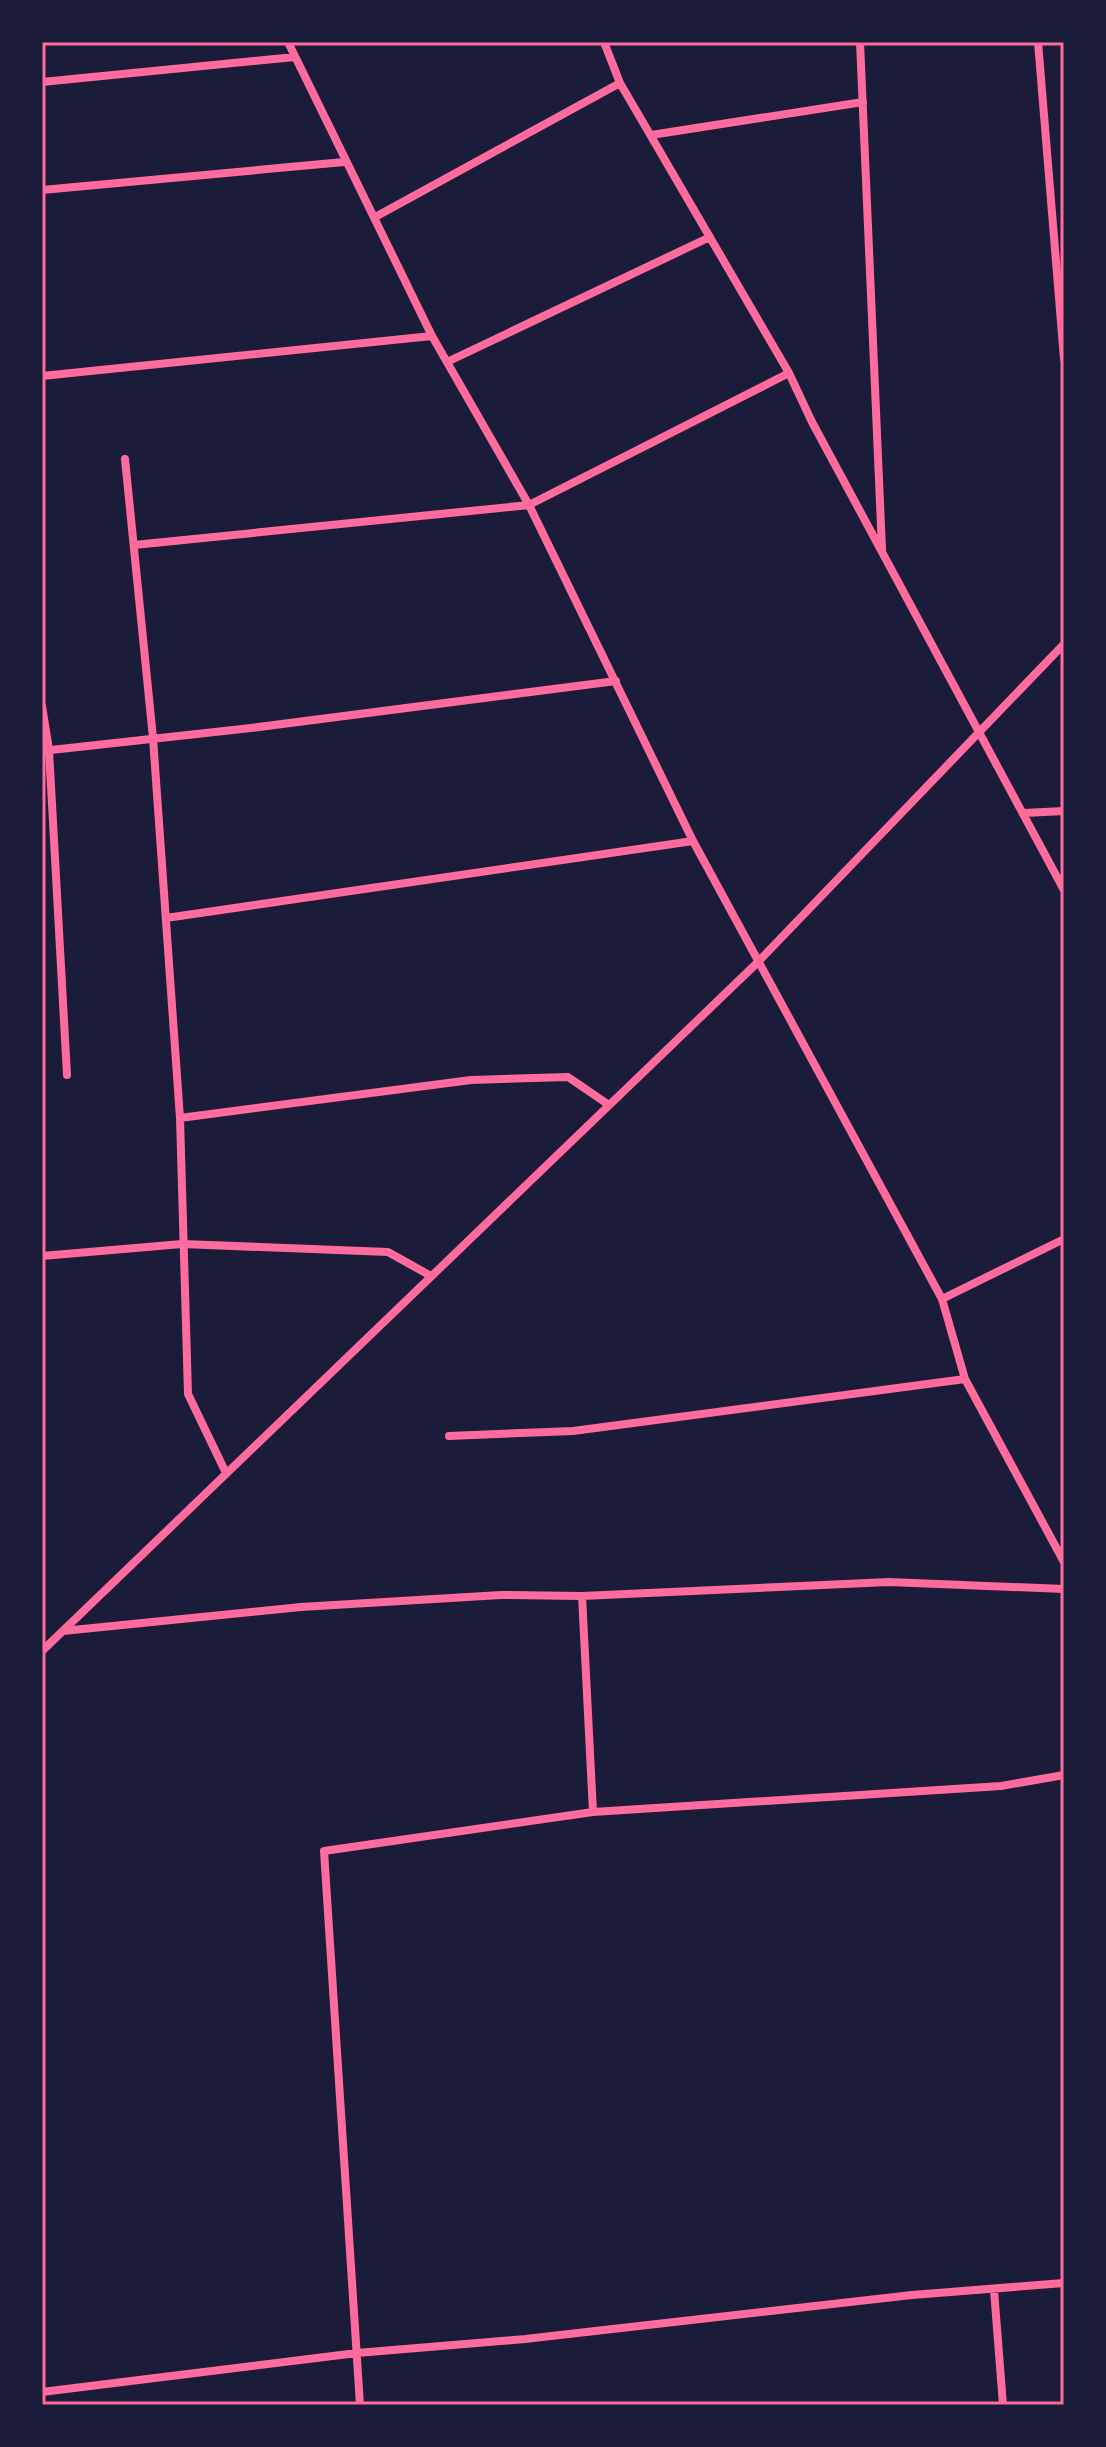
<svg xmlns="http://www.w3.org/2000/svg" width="1106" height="2447" font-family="'Fira Sans',sans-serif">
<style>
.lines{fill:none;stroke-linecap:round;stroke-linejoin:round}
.minor{stroke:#ff6b9d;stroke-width:8}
.neatline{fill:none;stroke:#ff6b9d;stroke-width:3}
</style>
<rect width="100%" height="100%" fill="#1b1b3a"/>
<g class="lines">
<!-- minor -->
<path class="minor" d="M288,42L432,336L529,505L693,841L942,1299L965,1379L1064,1562
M604,42L620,83L789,373L812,422L1064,890
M860,42L882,549
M1038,42L1064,359
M42,82L295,57
M651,135L863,102
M42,190L344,162
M377,216L620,83
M447,362L710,237
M42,376L432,336
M125,459L153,738L180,1118L188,1394L226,1473
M134,545L529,505L789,373
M42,706L49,750L67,1075
M42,751L251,728L616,681
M1024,813L1064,811
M166,918L693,841
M180,1118L471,1080L568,1077L609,1105
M42,1256L182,1244L388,1252L431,1276
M942,1299L1064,1239
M449,1436L573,1431L965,1379
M582,1596L593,1812
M63,1631L301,1607L501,1595L582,1596L889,1582L1064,1589
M42,1651L758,962L1064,644
M994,2290L1003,2405
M42,2392L357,2353L525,2339L912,2295L1064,2283
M360,2405L324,1851L593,1812L1001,1786L1064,1775"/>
</g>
<!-- border -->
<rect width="1106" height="2447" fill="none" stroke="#1b1b3a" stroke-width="88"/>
<rect x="44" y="44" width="1018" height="2359" class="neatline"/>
</svg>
